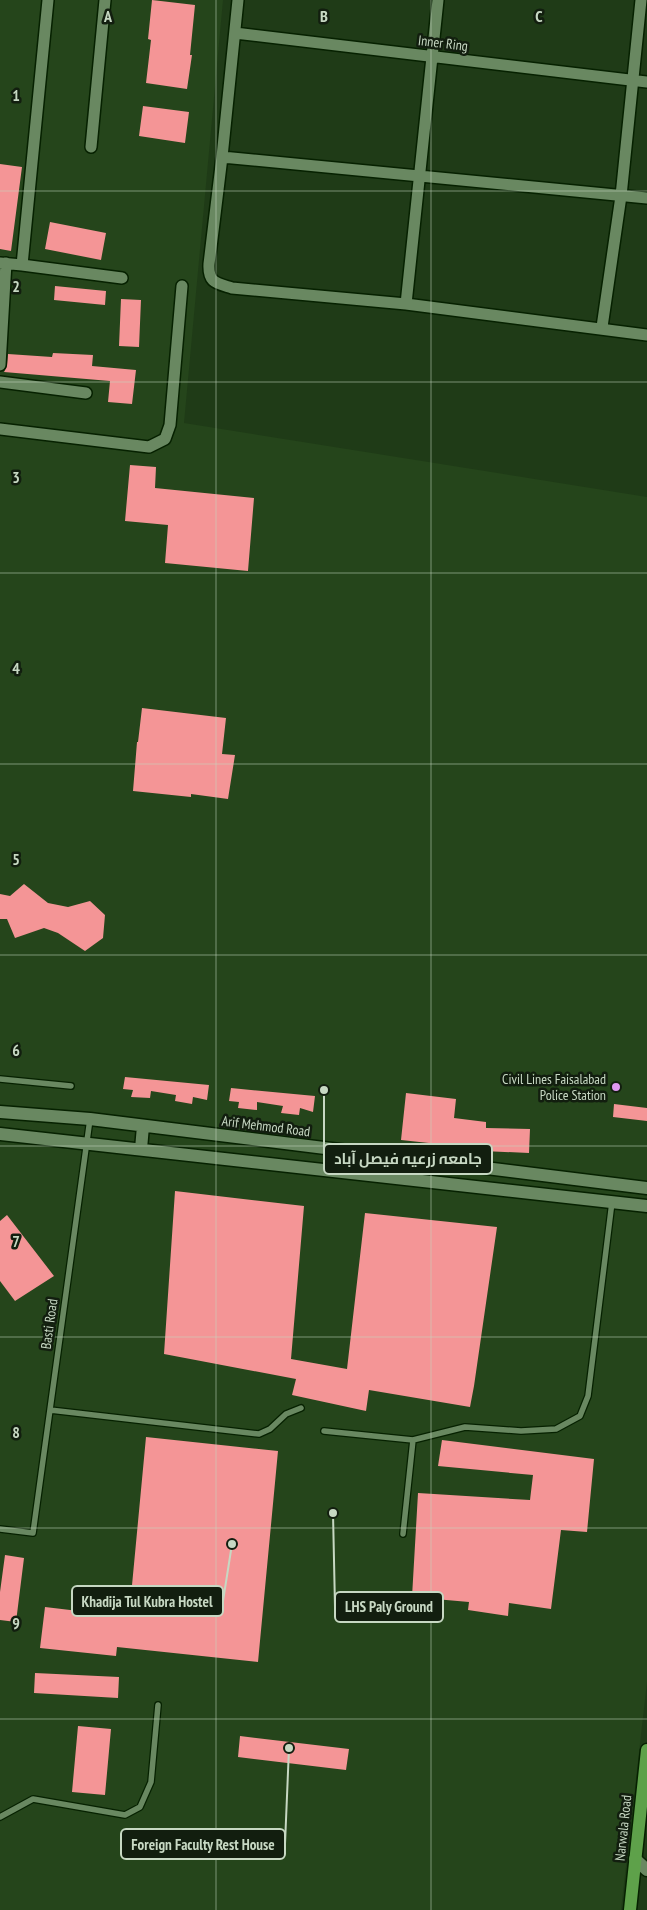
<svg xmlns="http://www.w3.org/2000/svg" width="647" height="1910" font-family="'PT Sans Narrow',Cairo,sans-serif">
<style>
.built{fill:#25451b}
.building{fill:#f49596}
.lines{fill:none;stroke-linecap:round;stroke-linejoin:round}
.service-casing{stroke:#062100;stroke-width:8}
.minor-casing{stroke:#062100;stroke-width:14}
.tertiary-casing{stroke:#062100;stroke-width:15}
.primary-casing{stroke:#062100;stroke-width:15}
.service{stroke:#698861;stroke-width:5.5}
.minor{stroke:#698861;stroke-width:11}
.tertiary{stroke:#698861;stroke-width:12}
.primary{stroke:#5ea14a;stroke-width:12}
.grid{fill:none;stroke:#c7d8c3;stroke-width:1;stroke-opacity:0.55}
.poi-dot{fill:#df98f1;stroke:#121e0f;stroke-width:2}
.labels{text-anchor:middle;stroke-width:5;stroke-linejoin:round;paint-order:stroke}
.street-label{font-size:14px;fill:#c7d8c3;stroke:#121e0f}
.poi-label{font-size:14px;fill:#c7d8c3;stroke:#121e0f;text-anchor:end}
.grid-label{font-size:16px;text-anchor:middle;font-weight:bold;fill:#c7d8c3;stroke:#121e0f;stroke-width:5;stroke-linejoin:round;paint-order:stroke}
.leader{fill:none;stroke:#c7d8c3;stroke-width:2}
.callout-dot{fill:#c7d8c3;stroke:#121e0f;stroke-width:2}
.callout{fill:#121e0f;stroke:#c7d8c3;stroke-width:2}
.callout-label{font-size:15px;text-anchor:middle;font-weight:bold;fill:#c7d8c3}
</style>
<rect width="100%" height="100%" fill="#1f3b17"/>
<!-- built -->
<path class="built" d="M0,0H223L184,423L647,497V1682L621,1910H0Z"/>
<!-- building -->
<path class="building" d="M152,0L195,5L190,55H192L187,89L146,83L151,40L148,39Z
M143,106L189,112L185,143L139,136Z
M0,164L22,167L11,251L0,249Z
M50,222L106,233L101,260L45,249Z
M55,286L106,291L105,305L54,300Z
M121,299L141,300L139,347L119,346Z
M53,353L93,355L92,366L136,370L132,404L108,402L110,381L4,372L7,366L8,354L52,357Z
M130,465L156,467L155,488L254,498L248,571L165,563L168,525L125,521Z
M142,708L226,718L222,754L235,755L228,799L191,794V797L133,791L137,742H138Z
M24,884L48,903L68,907L90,901L105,915L103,938L85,951L58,933L44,928L15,938L7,919H0V894L10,896Z
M125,1077L209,1085L207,1100L193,1097L192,1104L175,1101L176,1095L151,1091L150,1098L131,1097L133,1090L123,1089Z
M231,1088L315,1096L313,1112L300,1108L299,1115L281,1113L283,1106L257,1102V1110L238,1108L239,1102L229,1101Z
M406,1093L456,1099L454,1118L486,1122V1128L530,1129L529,1153L483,1151L482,1153L465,1151L466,1147L401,1140Z
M614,1104L647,1108V1121L613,1117Z
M175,1191L304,1206L291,1359L347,1369L365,1213L497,1227L474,1386L470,1407L369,1390L366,1411L292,1395L296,1379L164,1354Z
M7,1215L54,1276L15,1301L0,1281V1221Z
M146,1437L278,1451L258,1662L117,1647L116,1656L40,1648L45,1607L129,1617Z
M442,1440L594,1459L587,1532L561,1530L551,1609L509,1603L508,1616L468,1610L469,1602L412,1597L418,1493L530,1500L533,1475L438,1466Z
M5,1555L24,1558L16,1622L0,1620V1592Z
M35,1673L119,1677L118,1698L34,1693Z
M78,1726L111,1729L105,1795L72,1792Z
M240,1736L349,1749L346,1770L238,1757Z"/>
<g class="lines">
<!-- service casing -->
<g class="service-casing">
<path id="service" d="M0,1079L71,1086
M50,1410L259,1434L270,1429L286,1414L301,1408
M324,1431L413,1440L465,1427L521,1431L556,1429L580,1416L588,1396L612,1202
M0,1529L33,1533L90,1119
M403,1534L413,1440
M0,1817L33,1799L125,1815L140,1807L151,1782L158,1705"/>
</g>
<!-- minor casing -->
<g class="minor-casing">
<path id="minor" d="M238,0L222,157L209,264C208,283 216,283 232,288L406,304L647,335
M235,33L647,82
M91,147L105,0
M222,157L647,198
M0,263L22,265L48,0
M22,265L122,278
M406,304L438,0
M602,327L621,196L641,0
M0,365L6,263
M0,382L86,393
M0,429L149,447L165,439L170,425L182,286"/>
</g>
<!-- tertiary casing -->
<g class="tertiary-casing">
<path id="tertiary" d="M0,1112L90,1119L647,1188
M0,1134L647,1206
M141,1149L143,1126
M635,1859L647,1870"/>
</g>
<!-- primary casing -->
<g class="primary-casing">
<path id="primary" d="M630,1910L647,1750"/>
</g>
<!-- service -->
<use href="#service" class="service"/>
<!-- minor -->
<use href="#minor" class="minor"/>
<!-- tertiary -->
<use href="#tertiary" class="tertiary"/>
<!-- primary -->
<use href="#primary" class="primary"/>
</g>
<!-- grid -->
<path class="grid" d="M216,0V1910M431,0V1910M0,191H647M0,382H647M0,573H647M0,764H647M0,955H647M0,1146H647M0,1337H647M0,1528H647M0,1719H647"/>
<!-- markers -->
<circle class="poi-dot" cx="616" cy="1087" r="5"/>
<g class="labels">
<!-- street labels -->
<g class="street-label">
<text transform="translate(443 43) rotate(7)" y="5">Inner Ring</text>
<text transform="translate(266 1126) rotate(7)" y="5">Arif Mehmod Road</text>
<text transform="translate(49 1324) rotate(-82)" y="5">Basti Road</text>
<text transform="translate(623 1828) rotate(-84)" y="5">Narwala Road</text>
</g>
<!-- poi labels -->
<g class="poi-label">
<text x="606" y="1084">Civil Lines Faisalabad<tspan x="606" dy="16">Police Station</tspan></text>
</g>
</g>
<g class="grid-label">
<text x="108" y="22">A</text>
<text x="324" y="22">B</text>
<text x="539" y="22">C</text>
<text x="16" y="101">1</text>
<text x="16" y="292">2</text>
<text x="16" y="483">3</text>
<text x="16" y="674">4</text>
<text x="16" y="865">5</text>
<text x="16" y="1056">6</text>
<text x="16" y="1247">7</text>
<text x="16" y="1438">8</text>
<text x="16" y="1629">9</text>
</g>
<!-- callouts -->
<path class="leader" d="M324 1090L324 1159M232 1544L223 1601M333 1513L335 1607M289 1748L285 1844"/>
<g class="callout-dot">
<circle cx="324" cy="1090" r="5"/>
<circle cx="232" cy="1544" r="5"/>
<circle cx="333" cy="1513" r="5"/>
<circle cx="289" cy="1748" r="5"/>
</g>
<g class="callout">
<rect x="324" y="1144" width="168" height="30" rx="5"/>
<rect x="72" y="1586" width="151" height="30" rx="5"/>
<rect x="335" y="1592" width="108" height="30" rx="5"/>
<rect x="121" y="1829" width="164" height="30" rx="5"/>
</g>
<g class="callout-label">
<text x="408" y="1164">جامعہ زرعیہ فیصل آباد</text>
<text x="147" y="1607">Khadija Tul Kubra Hostel</text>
<text x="389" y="1612">LHS Paly Ground</text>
<text x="203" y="1850">Foreign Faculty Rest House</text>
</g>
</svg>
